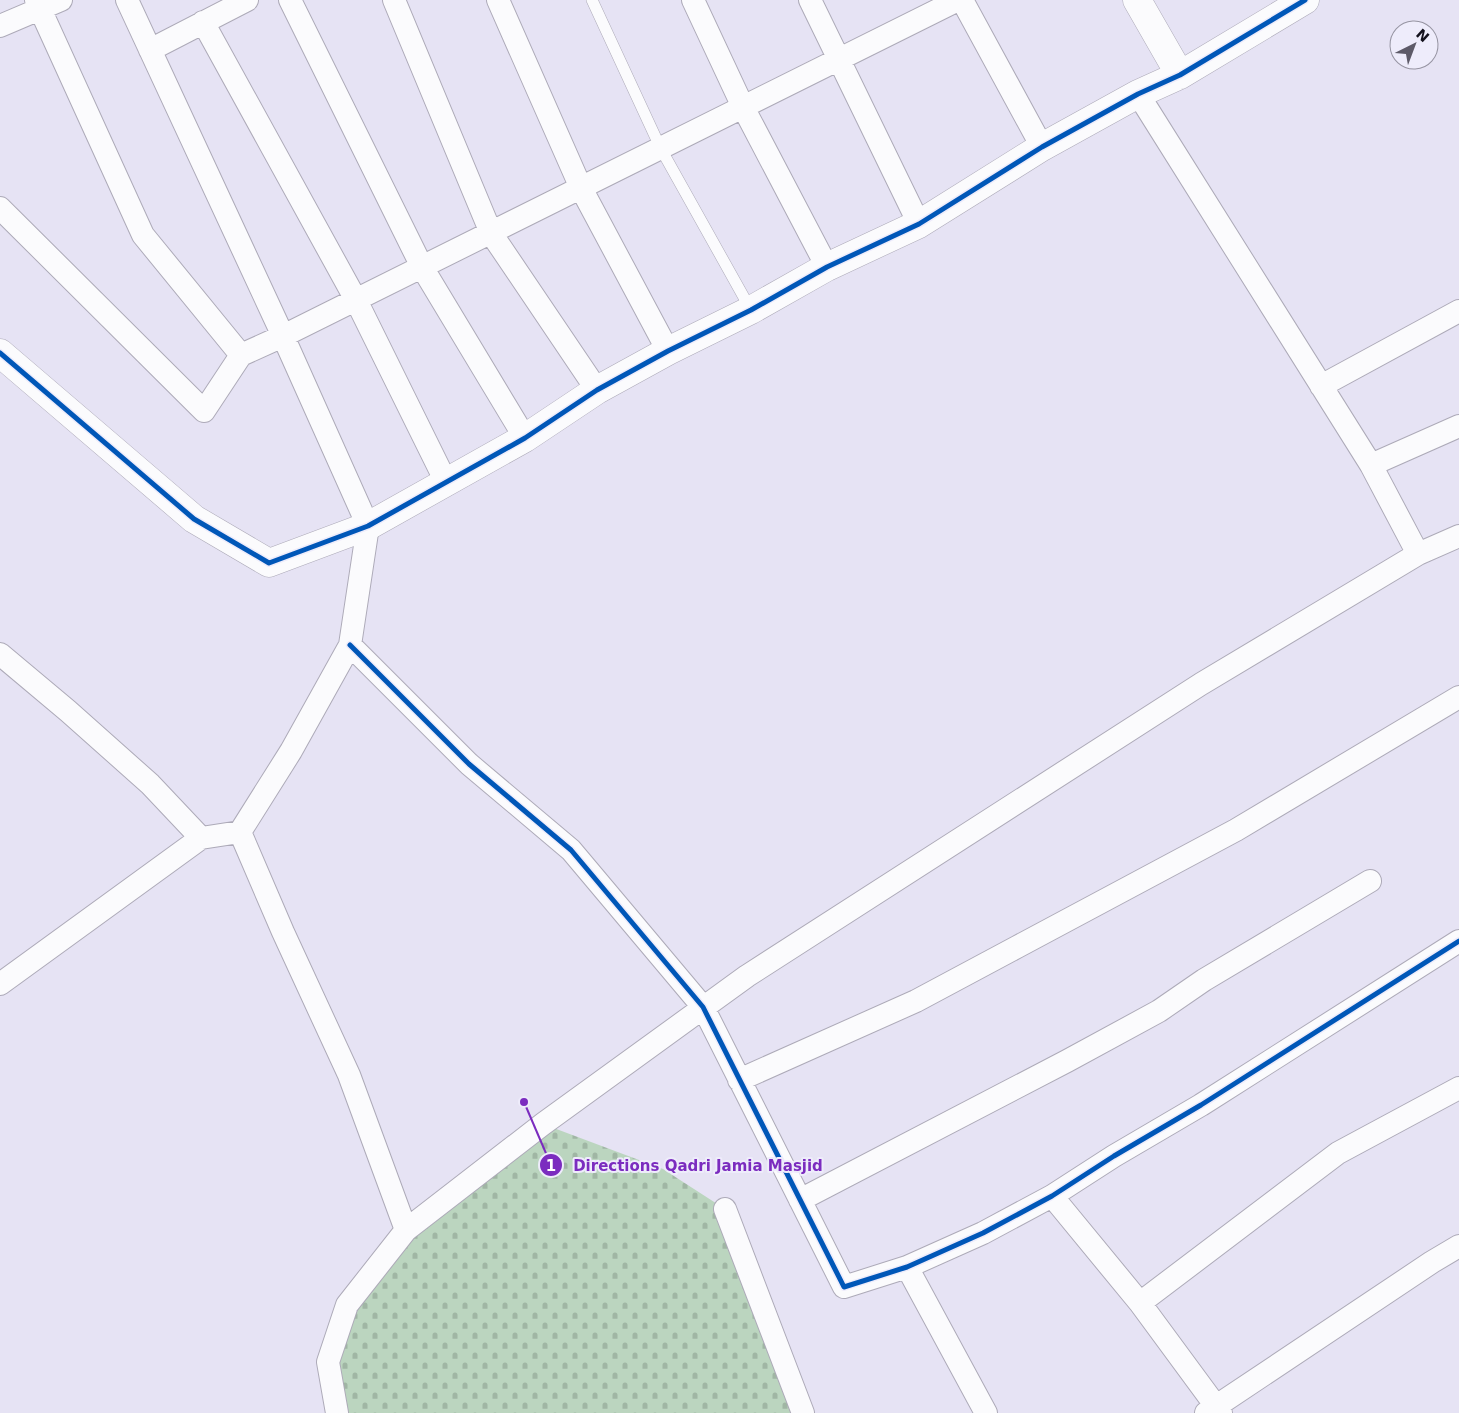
<svg xmlns="http://www.w3.org/2000/svg" width="1459" height="1413" font-family="'DejaVu Sans',sans-serif">
<style>
.cemetery{fill:url(#cemetery-stones)}
.lines{fill:none;stroke-linecap:round;stroke-linejoin:round}
.service-casing{stroke:#adaab8;stroke-width:12}
.minor-casing{stroke:#adaab8;stroke-width:24}
.tertiary-casing{stroke:#adaab8;stroke-width:29}
.service{stroke:#fbfbfd;stroke-width:11}
.minor{stroke:#fbfbfd;stroke-width:22}
.tertiary{stroke:#fbfbfd;stroke-width:28}
.cycleway-casing{stroke:#eeecfb;stroke-width:8}
.cycleway{stroke:#0057b8;stroke-width:5}
.leader{fill:none;stroke:#7b2cbf;stroke-width:2}
.callout-dot{fill:#7b2cbf;stroke:#eeecfb;stroke-width:2}
.mark-label{font-size:15px;text-anchor:middle;font-weight:bold;fill:#fff}
.callout-label{font-size:15px;text-anchor:middle;font-weight:bold;fill:#7b2cbf;stroke:#eeecfb;stroke-width:4;stroke-linejoin:round;paint-order:stroke}
</style>
<defs>
<pattern id="cemetery-stones" width="16" height="16" patternUnits="userSpaceOnUse" patternTransform="scale(1.25)"><rect width="16" height="16" fill="#bbd5bf"/><path d="M2 7V4a2 2 0 0 1 4 0v3zM10 15v-3a2 2 0 0 1 4 0v3z" fill="#a0b6a4"/></pattern>
</defs>
<rect width="100%" height="100%" fill="#e6e3f4"/>
<!-- cemetery -->
<path class="cemetery" d="M543,1124L663,1169L725,1209L803,1413H334L328,1362L347,1305L406,1230Z"/>
<g class="lines">
<!-- service casing -->
<g class="service-casing">
<path id="service" d="M592,0L661,149L751,310"/>
</g>
<!-- minor casing -->
<g class="minor-casing">
<path id="minor" d="M36,0L143,235L241,355L283,336L958,0
M290,0L422,267L525,438
M394,0L491,233L597,390
M498,0L581,188L668,351
M693,0L743,107L827,267
M810,0L919,224
M962,0L1042,147
M203,22L356,300L446,482
M0,26L61,0
M150,50L247,0
M1138,94L1371,465L1418,554
M0,208L204,411L241,355
M1321,386L1459,311
M1371,465L1459,426
M350,645L469,764L571,850L703,1007L844,1287L907,1267L983,1233L1052,1196L1114,1156L1201,1105L1459,941
M0,654L68,711L150,784L201,838
M240,832L283,932L349,1075L406,1230
M0,984L201,838L240,832L291,751L350,645L368,526L283,336L127,0
M739,1080L916,1001L1017,947L1236,830L1459,697
M1052,1196L1140,1303L1338,1153L1459,1088
M800,1200L1067,1061L1159,1011L1204,980L1370,881
M725,1209L803,1413
M907,1267L986,1413
M1140,1303L1221,1413
M337,1413L328,1362L347,1305L406,1230L543,1124L747,976L1201,684L1418,554L1459,536
M1206,1413L1432,1262L1459,1246"/>
</g>
<!-- tertiary casing -->
<g class="tertiary-casing">
<path id="tertiary" d="M1137,0L1180,75
M0,353L194,519L269,563L368,526L525,438L597,390L668,351L751,310L827,267L919,224L1042,147L1138,94L1180,75L1305,0"/>
</g>
<!-- service -->
<use href="#service" class="service"/>
<!-- minor -->
<use href="#minor" class="minor"/>
<!-- tertiary -->
<use href="#tertiary" class="tertiary"/>
<!-- cycleway casing -->
<g class="cycleway-casing">
<path id="cycleway" d="M0,353L194,519L269,563L368,526L525,438L597,390L668,351L751,310L827,267L919,224L1042,147L1138,94L1180,75L1305,0
M350,645L469,764L571,850L703,1007L844,1287L907,1267L983,1233L1052,1196L1114,1156L1201,1105L1459,941"/>
</g>
<!-- cycleway -->
<use href="#cycleway" class="cycleway"/>
</g>
<!-- callouts -->
<path class="leader" d="M524 1102L551 1165"/>
<g class="callout-dot">
<circle cx="524" cy="1102" r="5"/>
<circle cx="551" cy="1165" r="12"/>
</g>
<g class="mark-label">
<text x="551" y="1171">1</text>
</g>
<g class="callout-label">
<text x="698" y="1171">Directions Qadri Jamia Masjid</text>
</g>
<!-- north arrow -->
<g transform="translate(1414 45) rotate(42)"><circle r="24" fill="#eeecfb" stroke="#9694a2"/>
<path d="M0-4L9 19L0 12L-9 19Z" fill="#5d5a68"/>
<text y="-8" font-size="14" font-weight="bold" text-anchor="middle" fill="#13111d">N</text>
</g>
</svg>
